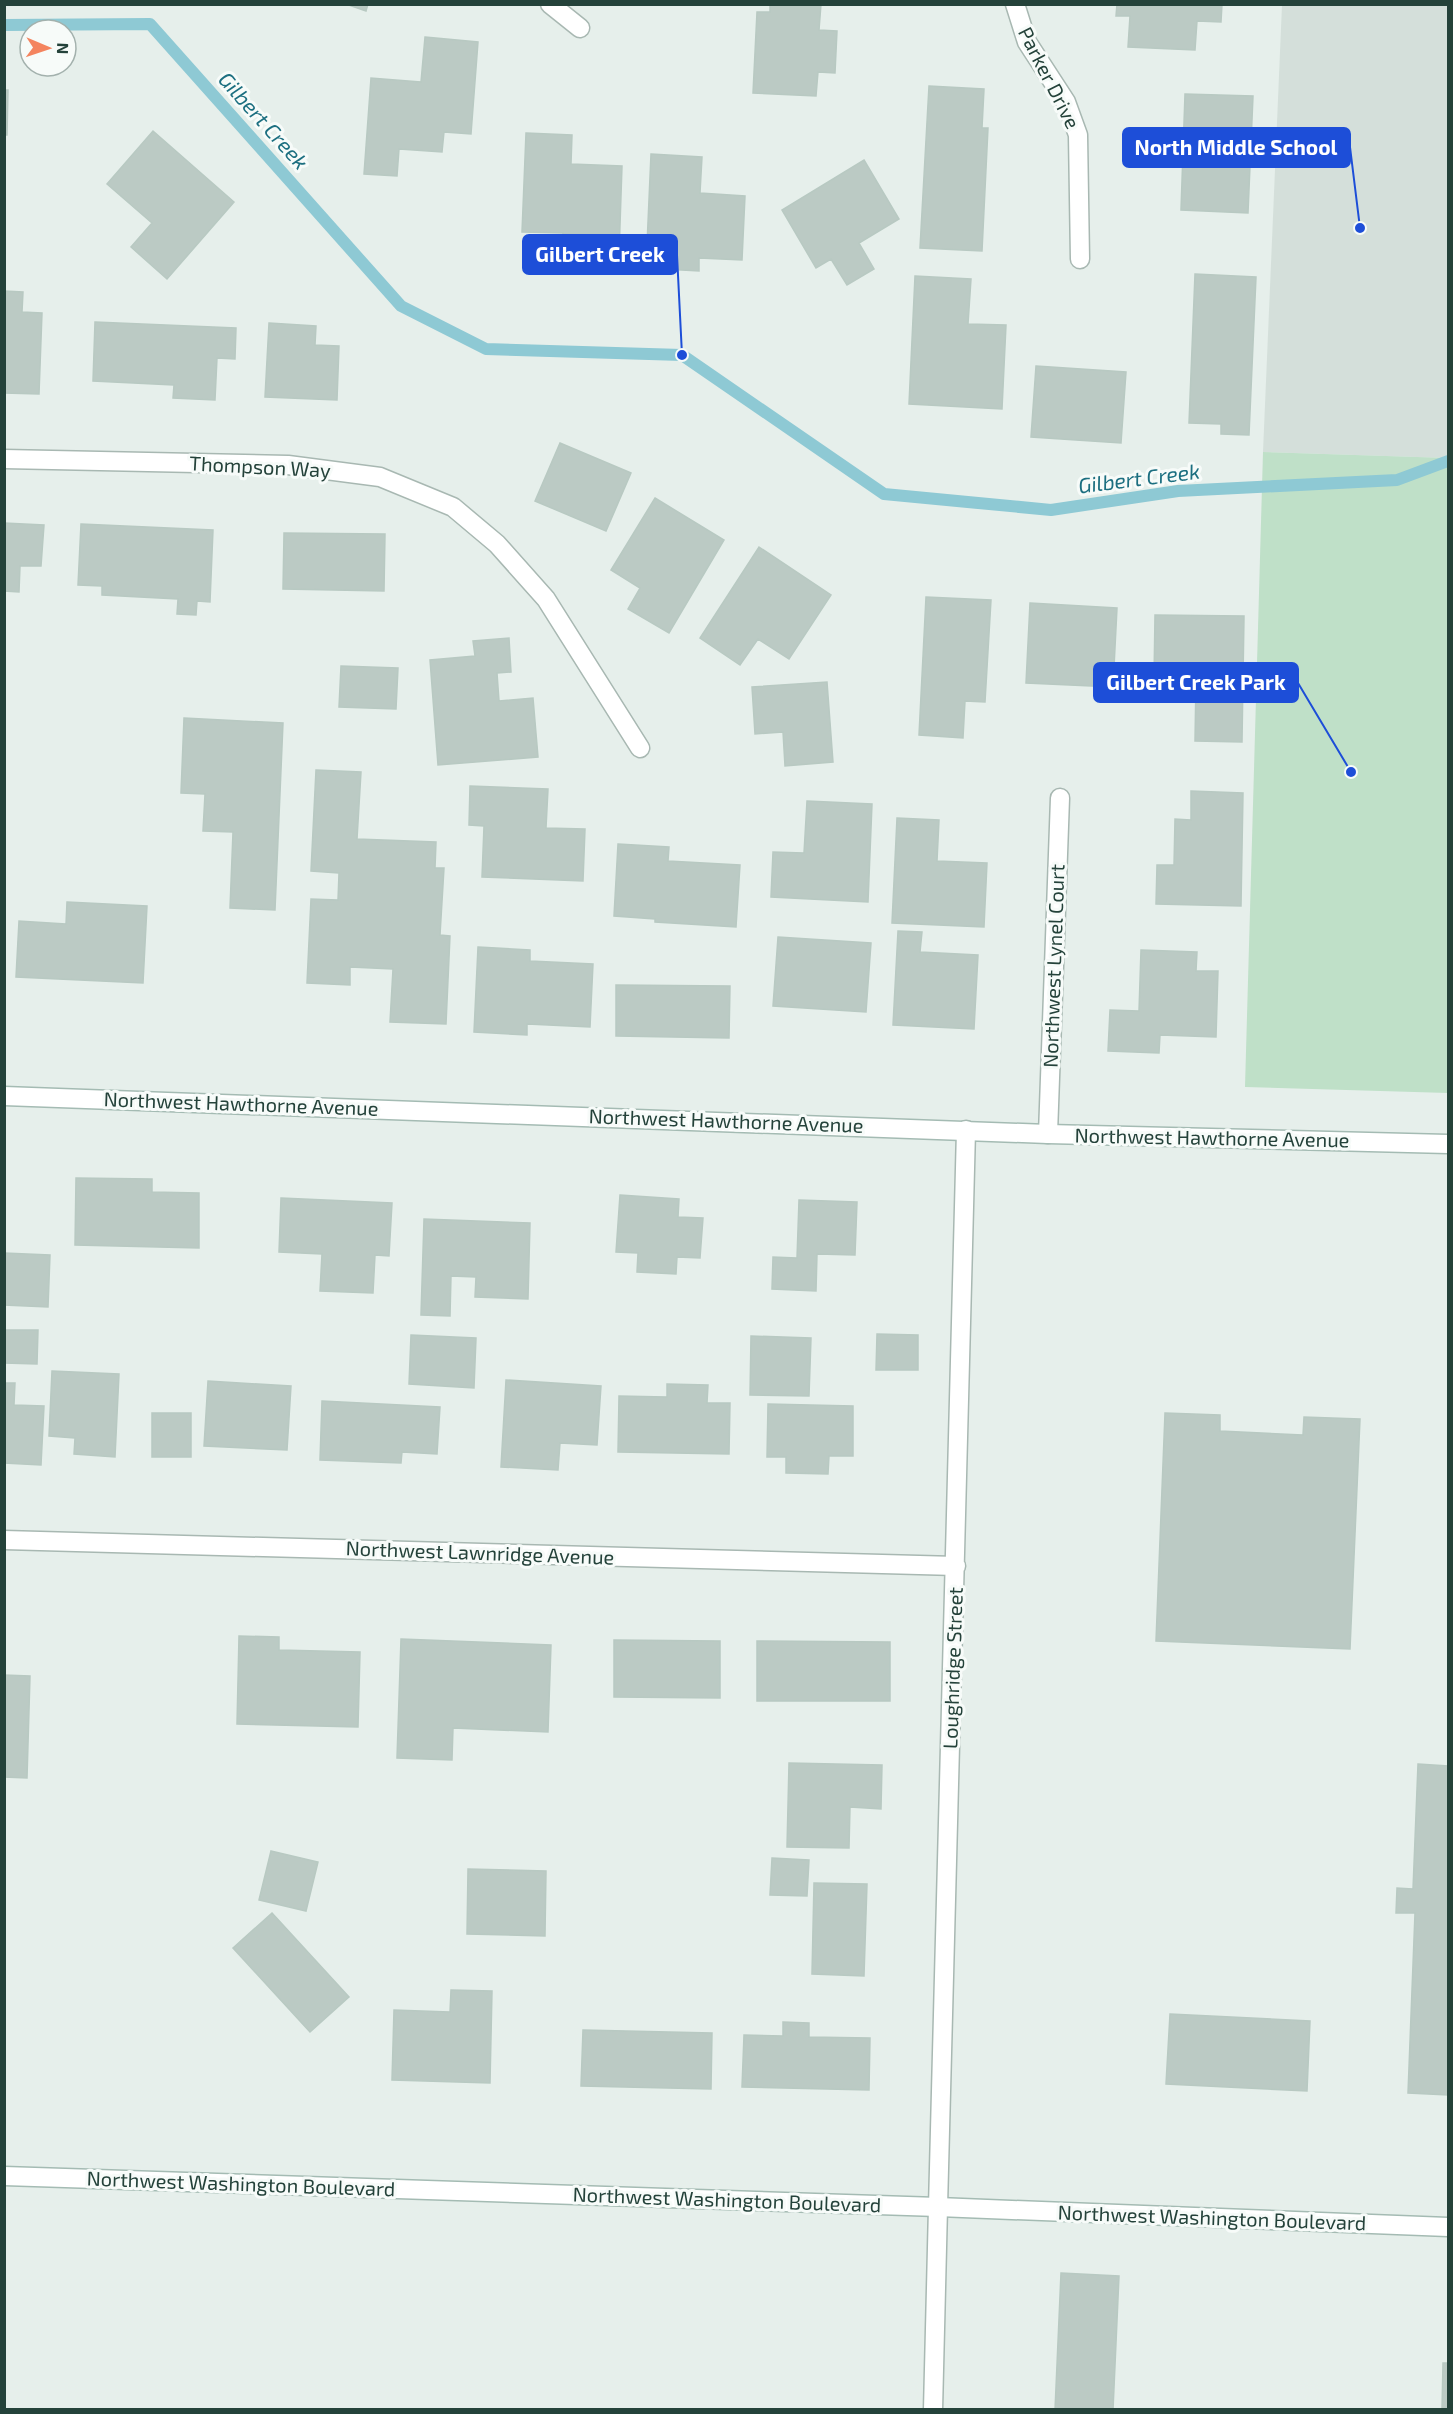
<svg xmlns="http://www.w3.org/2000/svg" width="1453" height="2414" font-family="'Exo 2',sans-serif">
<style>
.built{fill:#d4dfda}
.green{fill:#bfe0c8}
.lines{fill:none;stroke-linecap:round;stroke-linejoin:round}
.stream{stroke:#8ec9d4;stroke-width:12}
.building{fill:#bbcac4;stroke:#b8c9c2;stroke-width:1.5}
.lane-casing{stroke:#a8b8b2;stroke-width:21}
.street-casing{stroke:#a8b8b2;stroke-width:21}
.secondary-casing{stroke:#a4bbb3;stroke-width:21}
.lane{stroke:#fff;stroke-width:18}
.street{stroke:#fff;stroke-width:18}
.secondary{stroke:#fff;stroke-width:18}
.labels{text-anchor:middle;stroke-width:6;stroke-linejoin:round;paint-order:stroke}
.street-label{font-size:20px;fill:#24423a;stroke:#f7fbf9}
.water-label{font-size:21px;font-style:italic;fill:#1c6f80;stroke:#f7fbf9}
.leader{fill:none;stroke:#1d4ed8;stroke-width:2}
.callout-dot{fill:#1d4ed8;stroke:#f7fbf9;stroke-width:2}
.callout{fill:#1d4ed8;stroke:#1d4ed8;stroke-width:2}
.callout-label{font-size:21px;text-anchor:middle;font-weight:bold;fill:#fff}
</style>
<rect width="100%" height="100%" fill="#e6efeb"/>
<!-- built -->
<path class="built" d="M1282,5H1448V458L1263,452Z"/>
<!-- green -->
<path class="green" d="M1263,452L1448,458V1093L1245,1087Z"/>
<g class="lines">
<!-- stream -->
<path class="stream" d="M4,25L150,24L401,306L486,349L682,355L884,494L1051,510L1178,491L1397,480L1448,461"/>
</g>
<!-- building -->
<path class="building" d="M346,4H368L366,11Z
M770,4H821L819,30L837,31L835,73L818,72L816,96L753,93L757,12H770Z
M1117,4H1222L1221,22L1197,21L1195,50L1128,47L1130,16H1116Z
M425,37L478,42L471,134L444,132L442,152L399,149L397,176L364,174L371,78L421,82Z
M929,86L984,89L982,128H988L982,251L920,248Z
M4,90H8L7,135H4Z
M1185,94L1253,96L1248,213L1181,210Z
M153,131L234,202L167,279L131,247L152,223L107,184Z
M526,133L572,135L571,164L622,166L619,255L562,252L563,233L522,232Z
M651,154L702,157L700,193L745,196L742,260L699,258V271L646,268Z
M864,160L899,219L859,243L874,269L847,285L831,259L816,268L782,210Z
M1195,274L1256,277L1249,435L1221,434V424L1189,423Z
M915,276L971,279L968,324L1006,325L1002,409L909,404Z
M4,291L23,292L22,312L42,313L39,394L4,393Z
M95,322L236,328L235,359L217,358L215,400L173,398L174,385L93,381Z
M269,323L316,326L315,345L339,346L337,400L265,397Z
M1036,366L1126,372L1121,443L1031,437Z
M560,443L631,473L606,531L535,501Z
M655,498L724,540L669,633L628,609L640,588L611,570Z
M4,523L44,525L41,566H20L19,592L4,591Z
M81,524L213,530L210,602L197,601L196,615L177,614L178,599L102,595V586L78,585Z
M284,533L385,534L384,591L283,589Z
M759,547L831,595L789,659L758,639L740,665L700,638Z
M926,597L991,600L985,702L965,701L963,738L919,735Z
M1030,603L1117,608L1113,687L1026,683Z
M1155,615L1244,616L1242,742L1195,741L1196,680L1154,679Z
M509,638L511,672L497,673L499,701L533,698L538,757L438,765L430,660L475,656L473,641Z
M341,666L398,668L396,709L339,707Z
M827,682L833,762L785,766L783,732L755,734L752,687Z
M184,718L283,723L275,910L230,908L233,832L203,831L205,794L181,793Z
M316,770L361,772L357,839L436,842L435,868H444L440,935L450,936L446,1024L390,1022L393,969L350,967V985L307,983L311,899L338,900L339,873L311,871Z
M470,786L548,789L546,828L585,829L583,881L482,877L484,826L469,825Z
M1191,791L1243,793L1241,906L1156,904L1157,865H1174L1175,819L1191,820Z
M807,801L872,804L868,902L771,897L773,852L804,853Z
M897,818L939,820L937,861L987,863L984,927L892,923Z
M618,844L669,847L668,861L740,865L736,927L655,922V919L614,916Z
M67,902L147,906L143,983L16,977L19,921L66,924Z
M898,931L922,932L920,952L978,955L974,1029L893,1025Z
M778,937L871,943L866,1012L773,1006Z
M478,947L530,950V961L593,964L590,1027L527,1024V1035L474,1032Z
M1141,950L1197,952L1196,971H1218L1216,1037L1160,1035L1159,1053L1108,1051L1110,1010L1139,1011Z
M616,985L730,986L729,1038L616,1036Z
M76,1178L152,1179V1192L199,1193V1248L75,1245Z
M620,1195L679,1199L678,1217L703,1218L700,1258L677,1257L676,1274L637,1272L638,1253L616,1252Z
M281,1198L392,1203L389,1256L375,1255L373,1293L320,1291L322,1254L279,1252Z
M799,1200L857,1202L855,1255L817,1254L816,1291L772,1289L773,1257L797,1258Z
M424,1219L530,1223L528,1299L475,1297L476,1277L451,1276L450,1316L421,1315Z
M4,1253L50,1255L48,1307L4,1305Z
M4,1330H38L37,1364L4,1363Z
M877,1334L918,1335V1370H876Z
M411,1335L476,1338L474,1388L409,1384Z
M751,1336L811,1338L809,1396L750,1395Z
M52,1371L119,1374L115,1457L74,1454L75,1438L49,1436Z
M506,1380L601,1386L597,1445L560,1443L558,1470L501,1467Z
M208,1381L291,1386L287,1450L204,1446Z
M4,1383H15L14,1405L44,1406L41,1465L4,1463Z
M667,1384L708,1385L707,1403H730L729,1454L618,1452L619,1396L667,1397Z
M322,1401L440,1407L437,1454L402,1452L401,1463L320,1460Z
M768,1404L853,1406V1456H829L828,1474L786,1473V1457H767Z
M152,1413H191V1457H152Z
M1165,1413L1220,1415V1431L1303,1435L1304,1417L1360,1419L1350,1649L1156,1641Z
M239,1636L279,1637V1650L360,1652L358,1727L237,1724Z
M401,1639L551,1645L548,1732L453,1728L452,1760L397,1758Z
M614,1640L720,1641V1698L614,1697Z
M757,1641L890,1642V1701H757Z
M4,1675L30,1676L27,1778L4,1777Z
M789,1763L882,1765L881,1809L850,1807L849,1848L787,1847Z
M1418,1764L1448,1766V2095L1408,2093L1415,1913H1396L1397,1888L1413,1889Z
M271,1851L318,1862L306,1911L259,1900Z
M772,1858L809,1860L807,1896L770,1895Z
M468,1869L546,1871L545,1936L467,1934Z
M814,1883L867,1884L864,1976L812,1974Z
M272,1913L349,1997L310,2032L233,1948Z
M451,1990L492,1991L490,2083L392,2080L394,2010L450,2012Z
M1170,2014L1310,2021L1307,2091L1166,2084Z
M783,2022L809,2023V2037L870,2038L869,2090L742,2087L744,2035L783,2036Z
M583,2030L712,2033L711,2089L581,2086Z
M1061,2273L1119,2276L1113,2410H1055Z
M1443,2363H1448V2410H1442Z"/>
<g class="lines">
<!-- lane casing -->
<g class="lane-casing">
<path id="lane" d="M933,2410L938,2207"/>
</g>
<!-- street casing -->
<g class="street-casing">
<path id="street" d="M550,4L580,28
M1015,4L1027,42L1066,102L1078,135L1080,259
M4,459L288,465L380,477L453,507L497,544L546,599L640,748
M1048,1134L1060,798
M4,1540L956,1566
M938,2207L966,1130"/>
</g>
<!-- secondary casing -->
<g class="secondary-casing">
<path id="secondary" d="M4,1096L1048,1134L1448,1144
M4,2176L938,2207L1448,2227"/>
</g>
<!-- lane -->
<use href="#lane" class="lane"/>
<!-- street -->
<use href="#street" class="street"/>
<!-- secondary -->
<use href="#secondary" class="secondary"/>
</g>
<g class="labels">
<!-- street labels -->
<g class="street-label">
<text transform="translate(1049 78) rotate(63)" y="7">Parker Drive</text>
<text transform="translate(260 467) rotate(3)" y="7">Thompson Way</text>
<text transform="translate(1054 966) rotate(-88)" y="7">Northwest Lynel Court</text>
<text transform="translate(241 1104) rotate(2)" y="7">Northwest Hawthorne Avenue</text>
<text transform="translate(726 1121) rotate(2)" y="7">Northwest Hawthorne Avenue</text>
<text transform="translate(1212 1138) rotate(1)" y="7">Northwest Hawthorne Avenue</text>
<text transform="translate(480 1553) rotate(2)" y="7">Northwest Lawnridge Avenue</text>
<text transform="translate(953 1668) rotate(-88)" y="7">Loughridge Street</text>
<text transform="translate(241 2184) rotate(2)" y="7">Northwest Washington Boulevard</text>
<text transform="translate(727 2200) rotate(2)" y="7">Northwest Washington Boulevard</text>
<text transform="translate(1212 2218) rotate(2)" y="7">Northwest Washington Boulevard</text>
</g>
<!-- water labels -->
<g class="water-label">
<text transform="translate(263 121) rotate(48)" y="7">Gilbert Creek</text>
<text transform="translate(1139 479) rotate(-7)" y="7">Gilbert Creek</text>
</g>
</g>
<!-- callouts -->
<path class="leader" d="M1360 228L1350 147M682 355L677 255M1351 772L1298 683"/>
<g class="callout-dot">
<circle cx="1360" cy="228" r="6"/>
<circle cx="682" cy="355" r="6"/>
<circle cx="1351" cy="772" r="6"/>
</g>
<g class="callout">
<rect x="1123" y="128" width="227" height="39" rx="6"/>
<rect x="523" y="235" width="154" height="39" rx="6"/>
<rect x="1094" y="663" width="204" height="39" rx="6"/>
</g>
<g class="callout-label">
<text x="1236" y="155">North Middle School</text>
<text x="600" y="262">Gilbert Creek</text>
<text x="1196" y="690">Gilbert Creek Park</text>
</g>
<!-- border -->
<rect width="1453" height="2414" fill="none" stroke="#24423a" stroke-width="12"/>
<!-- north arrow -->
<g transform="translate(48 48) rotate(92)"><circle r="28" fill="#f7fbf9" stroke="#a3b1ad" stroke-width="1.5"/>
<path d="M0-4.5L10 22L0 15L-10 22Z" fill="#f4845f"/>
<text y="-9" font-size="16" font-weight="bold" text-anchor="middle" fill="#24423a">N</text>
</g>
</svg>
